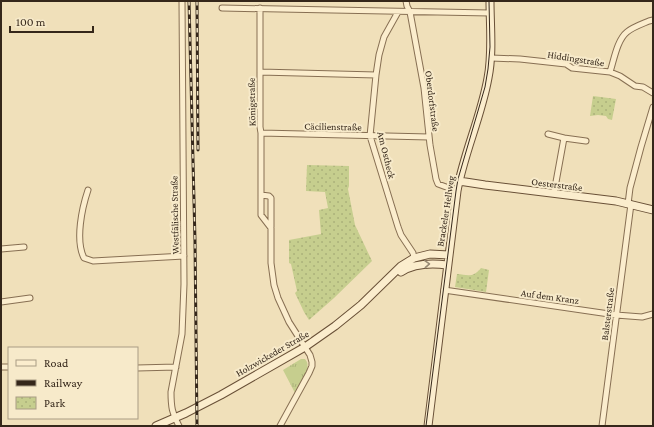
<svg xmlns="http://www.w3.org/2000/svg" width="654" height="427" font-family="'Crimson Pro',serif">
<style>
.grass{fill:url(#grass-tufts)}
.park{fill:url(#park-dots)}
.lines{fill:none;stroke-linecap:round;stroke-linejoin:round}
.street-casing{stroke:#876f53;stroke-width:7}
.secondary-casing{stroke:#695037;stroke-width:9}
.street{stroke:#fbedcd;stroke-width:5}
.secondary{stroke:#fbedcd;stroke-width:7}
.tram{stroke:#35271a;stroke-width:1}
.rail-casing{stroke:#35271a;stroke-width:3}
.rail{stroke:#f7eaca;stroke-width:1.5;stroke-dasharray:4.5;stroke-linecap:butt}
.oneway{stroke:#988a74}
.labels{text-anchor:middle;stroke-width:4;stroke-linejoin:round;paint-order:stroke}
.street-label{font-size:10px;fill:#35271a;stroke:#f7eaca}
</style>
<defs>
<pattern id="grass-tufts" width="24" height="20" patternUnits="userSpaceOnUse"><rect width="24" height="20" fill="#c6ce8e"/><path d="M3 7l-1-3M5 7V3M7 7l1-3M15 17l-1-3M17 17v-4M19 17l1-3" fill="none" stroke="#abb17a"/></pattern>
<pattern id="park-dots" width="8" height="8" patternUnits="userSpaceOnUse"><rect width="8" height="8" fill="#c6ce8e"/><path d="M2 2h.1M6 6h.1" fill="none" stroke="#abb17a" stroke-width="1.8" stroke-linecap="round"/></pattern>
</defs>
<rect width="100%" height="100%" fill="#f0e0ba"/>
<!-- grass -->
<path class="grass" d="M301,359H305L307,362C310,373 300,384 295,393L283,370Z"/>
<!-- park -->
<path class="park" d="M593,96L616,99L612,120L608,119L606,116L598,115L590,116Z
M307,165L349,166V186L348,189L355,225L372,261L334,298L309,320L304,312L295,293L297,291L291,264L289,263V240L321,234L319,210L328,208L325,192L306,191Z
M481,268L489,270L486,292L455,287L457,274C468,275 473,278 481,268Z"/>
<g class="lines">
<!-- street casing -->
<g class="street-casing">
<path id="street" d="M406,1L407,6L410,12L424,88L430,145L436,179L438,184L457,191
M222,8L490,13
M260,8V127L261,133V215L271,228V263L274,285L278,298L289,322L310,355L312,362V366L309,373L280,426
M398,12L384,37L379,55L376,75L370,136L398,227L401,235L413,253L414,258
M491,58L520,59L566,64L572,68L610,72C614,60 617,40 627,32C633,27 642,24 649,21L653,20
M260,72L376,75
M610,72L620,76L635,86L643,87L653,93
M261,133L429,137
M548,134L564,138
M88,190C82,208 75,240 84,258L93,261L184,256
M554,193L564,138L586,141
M261,195L269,196L271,198V227
M628,204L630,188L641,147L653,107
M1,249L24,247
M444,290L616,315L642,317L653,314
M1,302L30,298
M1,367H9
M137,368L176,367
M179,426C172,414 171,406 171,392L182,334L184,284L182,1
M602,426L631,204"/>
</g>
<!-- secondary casing -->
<g class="secondary-casing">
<path id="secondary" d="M459,181L485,185L616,201L653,210
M401,272C415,263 431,263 447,265
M156,426L186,413L221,395L305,347L335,326L361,305L401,266L414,258L430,254L449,255
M428,426L457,191C464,153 481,117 488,78C493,53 490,26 490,1"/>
</g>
<!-- street -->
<use href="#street" class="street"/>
<!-- secondary -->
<use href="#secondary" class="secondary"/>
<!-- tram -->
<path class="tram" d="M426,426L456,191L458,179L485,87L488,69L490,47L489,1"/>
<!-- rail casing -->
<g class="rail-casing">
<path id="rail" d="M189,1L195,241L197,426
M197,1L198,150"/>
</g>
<!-- rail -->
<use href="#rail" class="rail"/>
</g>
<!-- one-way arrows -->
<defs><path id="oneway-chevron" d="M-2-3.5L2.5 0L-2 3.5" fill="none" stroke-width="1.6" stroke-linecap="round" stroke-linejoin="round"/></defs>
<use class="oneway" href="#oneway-chevron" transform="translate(427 264) rotate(-4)"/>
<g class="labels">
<!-- street labels -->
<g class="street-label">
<text transform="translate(576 58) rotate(9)" y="4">Hiddingstraße</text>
<text transform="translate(433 101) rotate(83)" y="4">Oberdorfstraße</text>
<text transform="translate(251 102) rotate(-91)" y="4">Königstraße</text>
<text transform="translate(333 126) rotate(1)" y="4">Cäcilienstraße</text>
<text transform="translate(387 155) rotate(76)" y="4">Am Ostheck</text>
<text transform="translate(557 184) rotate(7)" y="4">Oesterstraße</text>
<text transform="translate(445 211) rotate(-81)" y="4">Brackeler Hellweg</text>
<text transform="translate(174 215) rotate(-91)" y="4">Westfälische Straße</text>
<text transform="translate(550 296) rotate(8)" y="4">Auf dem Kranz</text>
<text transform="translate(607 314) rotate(-83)" y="4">Balsterstraße</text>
<text transform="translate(272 353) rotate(-30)" y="4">Holzwickeder Straße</text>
</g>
</g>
<!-- border -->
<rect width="654" height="427" fill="none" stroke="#35271a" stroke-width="4"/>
<!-- legend -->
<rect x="8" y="347" width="130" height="72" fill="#f7eaca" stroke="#a99c84"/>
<rect x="16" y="360" width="20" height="6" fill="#fbedcd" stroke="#a99c84"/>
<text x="44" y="367" font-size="12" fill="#35271a">Road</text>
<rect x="16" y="380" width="20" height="6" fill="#35271a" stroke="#a99c84"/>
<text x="44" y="387" font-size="12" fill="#35271a">Railway</text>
<rect x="16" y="397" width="20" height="12" fill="url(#park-dots)" stroke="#a99c84"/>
<text x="44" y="407" font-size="12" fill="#35271a">Park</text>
<!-- scale -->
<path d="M10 26v6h83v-6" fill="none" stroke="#35271a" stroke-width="2"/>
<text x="16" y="26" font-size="12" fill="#35271a" stroke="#f7eaca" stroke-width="3" paint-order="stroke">100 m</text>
</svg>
